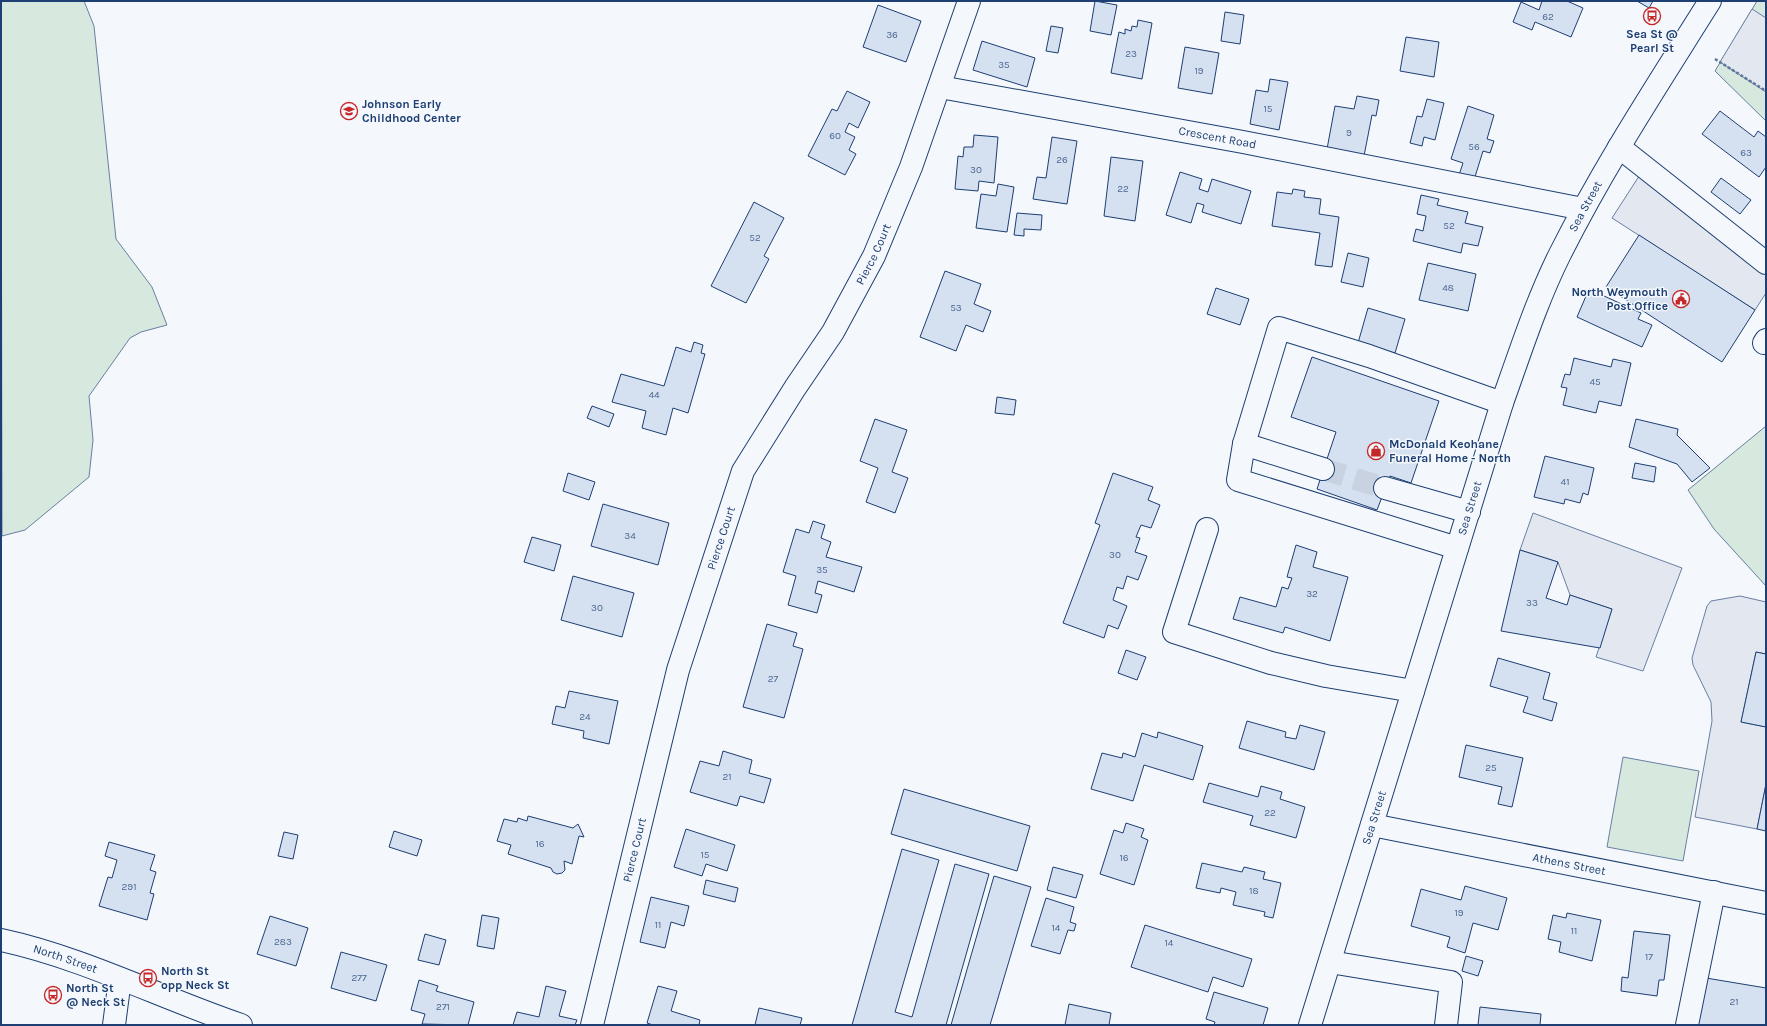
<svg xmlns="http://www.w3.org/2000/svg" width="1767" height="1026" font-family="Karla,sans-serif">
<style>
.green{fill:#d7e8df;stroke:#687fa3}
.parking{fill:#e3e8f0;stroke:#687fa3}
.building{fill:#d5e0f0;stroke:#1d3f73}
.lines{fill:none;stroke-linecap:round;stroke-linejoin:round}
.minor-tunnel{stroke:#c9d2e0;stroke-width:22;stroke-dasharray:22 11;stroke-linecap:butt}
.minor-casing{stroke:#1d3f73;stroke-width:24}
.path{stroke:#5e769c;stroke-width:2.5;stroke-dasharray:3 2;stroke-linecap:butt}
.minor{stroke:#f4f7fb;stroke-width:22}
.labels{text-anchor:middle;stroke-width:3;stroke-linejoin:round;paint-order:stroke}
.number-label{font-size:10px;fill:#4b6792}
.poi-label{font-size:12px;font-weight:bold;fill:#1d3f73;stroke:#f4f7fb;text-anchor:start}
.street-label{font-size:12px;fill:#1d3f73;stroke:#f4f7fb}
</style>
<rect width="100%" height="100%" fill="#f4f7fb"/>
<!-- green -->
<path class="green" d="M1,1H84L94,26L116,239L152,287L167,325L141,332L130,338L89,396L93,440L89,477L25,530L2,536Z
M1757,1H1766V121L1715,71Z
M1766,426V586L1714,529L1688,490Z
M1623,757L1699,771L1683,861L1607,847Z"/>
<!-- parking -->
<path class="parking" d="M1752,9L1766,18V92L1720,62Z
M1643,170L1766,250V293L1755,310L1612,218Z
M1533,513L1682,568L1643,671L1596,657L1612,609L1570,595L1558,562L1520,550Z
M1740,596L1766,602V654L1756,652L1741,722L1766,727V784L1757,829L1695,817L1712,721L1711,702L1693,665L1692,658L1707,606L1711,601Z"/>
<!-- building -->
<path class="building" d="M1095,1L1117,5L1111,35L1090,31Z
M1542,1H1567L1583,8L1571,37L1535,22L1532,30L1513,22L1521,2L1539,10Z
M1637,1H1653L1649,8Z
M878,5L921,21L906,62L863,47Z
M1225,12L1244,15L1240,44L1221,41Z
M1138,20L1152,23L1142,79L1111,73L1119,32L1125,34V29L1131,31L1132,26L1137,27Z
M1051,26L1063,28L1058,53L1046,51Z
M1406,37L1439,42L1434,77L1400,71Z
M982,41L1035,58L1027,87L973,70Z
M1185,47L1219,53L1212,94L1178,88Z
M1270,79L1288,82L1279,130L1250,124L1256,90L1268,92Z
M847,91L870,102L858,128L849,123L845,132L855,137L849,150L856,154L845,175L808,156L832,109L837,111Z
M1357,96L1379,100L1376,116L1372,115L1364,156L1327,149L1335,106L1354,109Z
M1427,99L1444,103L1435,140L1424,137L1422,146L1410,143L1417,116L1422,117Z
M1468,106L1494,115L1487,139L1494,141L1490,153L1483,151L1474,180L1459,175L1463,163L1451,159Z
M1720,111L1754,137L1758,131L1766,137V167L1759,177L1702,134Z
M974,135L998,137L994,183L979,181L978,191L955,189L958,156L963,157L964,147H973Z
M1052,137L1077,141L1067,204L1033,199L1037,177L1046,178Z
M1111,157L1143,161L1135,221L1104,216Z
M1180,172L1202,179L1199,189L1208,192L1212,179L1251,191L1241,224L1202,212L1204,205L1197,203L1191,223L1166,215Z
M1721,178L1751,200L1740,214L1711,192Z
M998,184L1014,187L1007,232L976,228L981,194L996,196Z
M1293,189L1305,191L1304,197L1321,199L1319,214L1339,217L1332,267L1315,265L1320,233L1272,226L1277,192L1292,194Z
M1421,195L1439,199L1437,205L1468,212L1465,223L1483,227L1478,246L1463,243L1461,253L1413,241L1416,229L1423,231L1426,216L1417,214Z
M754,202L784,218L764,256L769,259L746,303L711,286Z
M1017,213L1042,215L1041,230L1024,229V236L1014,235Z
M1639,235L1755,310L1722,362L1606,287Z
M1348,253L1369,258L1363,287L1341,282Z
M1428,263L1476,274L1468,311L1419,300Z
M945,271L981,284L974,304L991,311L983,332L966,325L956,351L920,337Z
M1216,288L1249,299L1240,325L1207,314Z
M1589,289L1641,313L1638,319L1652,325L1642,347L1577,317Z
M1368,308L1405,319L1395,353L1358,343Z
M694,342L703,345L701,353L705,354L688,413L673,408L666,435L642,428L646,411L612,402L621,374L664,386L676,347L691,352Z
M1312,357L1439,401L1411,483L1390,476L1377,510L1317,489L1336,432L1291,417Z
M1574,358L1611,367L1613,359L1631,363L1621,406L1599,401L1596,413L1563,405L1567,388L1561,387L1565,374L1570,375Z
M997,397L1016,400L1014,415L995,413Z
M592,406L614,414L609,427L587,418Z
M875,419L907,430L892,472L908,478L895,513L866,502L878,468L860,461Z
M1636,419L1678,429L1677,435L1710,468L1692,482L1677,464L1629,447Z
M1545,456L1594,468L1588,495L1583,493L1580,503L1565,499L1564,504L1534,497Z
M1635,463L1656,467L1654,482L1632,478Z
M568,473L595,482L589,500L563,491Z
M1113,473L1153,487L1148,500L1160,505L1151,528L1141,525L1136,537L1140,538L1135,552L1147,556L1138,580L1127,576L1123,589L1117,587L1113,600L1127,606L1118,629L1108,625L1104,638L1063,623L1100,525L1095,523Z
M603,504L669,523L658,565L591,546Z
M813,521L825,525L821,538L831,542L826,557L862,567L854,592L818,581L815,593L822,595L817,613L788,605L796,576L783,572L796,529L809,533Z
M532,537L561,545L554,571L524,562Z
M1296,545L1317,552L1313,567L1348,577L1330,641L1285,627L1283,633L1233,619L1240,597L1276,607L1282,587L1288,589L1292,578L1287,577Z
M1520,550L1558,562L1546,598L1567,605L1570,595L1612,609L1600,648L1501,631Z
M573,576L634,593L622,637L561,620Z
M767,624L797,633L793,646L803,649L784,718L743,707Z
M1126,650L1146,657L1137,680L1118,673Z
M1756,652L1766,654V727L1741,722Z
M1498,658L1550,673L1543,699L1557,703L1552,721L1523,712L1528,697L1490,686Z
M569,691L618,701L609,744L583,738L584,731L552,724L556,706L565,708Z
M1247,721L1286,732L1285,737L1296,739L1300,725L1325,732L1314,770L1239,748Z
M1158,732L1203,746L1193,780L1144,765L1133,801L1091,789L1102,753L1122,758L1123,753L1135,757L1142,733L1157,738Z
M1466,745L1523,758L1512,807L1498,804L1502,787L1459,777Z
M723,751L752,760L749,773L771,779L764,803L740,796L737,806L690,792L700,761L719,766Z
M1209,783L1258,797L1261,786L1282,792L1280,799L1305,807L1296,838L1250,825L1253,816L1203,802Z
M1766,784V831L1757,829Z
M904,789L1030,826L1017,871L891,834Z
M528,816L573,828L578,824L584,837L579,836L572,864L564,861L565,870L562,873L557,874L553,872L551,868L508,854L511,845L497,841L504,819L517,822L518,818L527,821Z
M1126,823L1144,829L1141,837L1148,840L1134,885L1100,874L1114,830L1123,833Z
M686,829L735,845L727,871L706,864L702,876L674,867Z
M394,831L422,840L417,856L389,847Z
M284,832L298,835L293,859L278,856Z
M109,842L155,855L150,870L156,872L150,893L154,894L147,920L99,906L108,877L112,878L117,860L105,856Z
M902,849L939,860L895,1012L912,1017L955,864L989,874L946,1025H852Z
M1202,863L1242,872L1244,867L1265,872L1263,879L1281,883L1273,918L1264,916L1265,912L1233,905L1236,892L1221,888L1220,893L1196,888Z
M1053,867L1083,875L1076,898L1047,890Z
M994,876L1031,887L990,1025H951Z
M706,880L738,888L735,902L703,894Z
M1465,886L1507,898L1498,930L1473,923L1465,953L1447,947L1450,937L1411,926L1421,889L1461,900Z
M651,897L689,906L684,926L671,922L665,948L640,942Z
M1046,898L1074,907L1070,922L1076,924L1074,931L1068,930L1060,954L1031,946Z
M1567,913L1601,920L1592,961L1559,952L1561,942L1548,939L1553,915L1566,918Z
M482,915L499,918L494,949L477,946Z
M270,916L308,928L296,966L257,954Z
M1145,925L1252,959L1243,987L1213,977L1208,992L1131,967Z
M1634,931L1670,935L1664,980H1659L1657,996L1621,991L1622,977L1628,978Z
M425,934L446,940L439,965L418,960Z
M341,952L387,965L376,1001L331,988Z
M1466,956L1483,961L1478,976L1462,971Z
M1706,978L1766,988V1025H1693Z
M419,980L438,986L436,991L474,1002L468,1025L422,1024L425,1014L411,1010Z
M546,986L566,991L559,1016L577,1020L575,1025H513L517,1012L539,1017Z
M658,986L677,991L671,1011L700,1020L699,1025H653L647,1023Z
M1214,992L1268,1008L1263,1025H1214L1215,1022L1206,1019Z
M1069,1004L1111,1013L1109,1025H1065Z
M1480,1007L1541,1014L1540,1025H1478Z
M759,1008L802,1018L800,1025H755Z"/>
<g class="lines">
<!-- minor-tunnel -->
<path class="minor-tunnel" d="M1323,469L1385,488"/>
<!-- minor casing -->
<g class="minor-casing">
<g id="minor">
<path id="s1" d="M940,87L1243,142L1583,209"/>
<path d="M1619,147L1766,263"/>
<path d="M1764,343L1766,340"/>
<path d="M1244,444L1238,480L1457,548"/>
<path d="M1323,469L1244,444L1279,328L1369,356L1502,403"/>
<path d="M1385,488L1469,512"/>
<path d="M1207,529L1174,632L1271,663L1326,676L1413,691"/>
<path id="s2" d="M1372,825L1766,903"/>
<path id="s3" d="M1,940C84,958 161,998 241,1025"/>
<path d="M1330,962L1451,982L1446,1025"/>
<path d="M114,1025L120,979"/>
<path id="s4" d="M592,1025L678,670L743,471L795,388L833,332L874,256L911,167L969,1"/>
<path id="s5" d="M1310,1025L1502,403C1520,353 1536,302 1560,254C1604,166 1658,84 1710,1"/>
<path d="M1687,1025L1714,892"/>
</g>
</g>
<!-- path -->
<path class="path" d="M1715,59L1766,91"/>
<!-- minor -->
<use href="#minor" class="minor"/>
</g>
<!-- icons -->
<defs>
<g id="bus-ring" transform="scale(0.9)"><circle r="9.5" fill="#f4f7fb" stroke="#c62828" stroke-width="1.5"/><path d="M-5-6H5V4H4V6H2V4H-2V6H-4V4H-5ZM-3.5-4V0h7V-4ZM-3.5 1.2v1.5H-2V1.2ZM2 1.2v1.5H3.5V1.2Z" fill="#c62828"/></g>
<g id="school-ring" transform="scale(0.9)"><circle r="9.5" fill="#f4f7fb" stroke="#c62828" stroke-width="1.5"/><path d="M0-5L7-2L0 1L-7-2ZM-4 1L0 2.5L4 1V4Q0 6-4 4Z" fill="#c62828"/></g>
<g id="civic-ring" transform="scale(0.9)"><circle r="9.5" fill="#f4f7fb" stroke="#c62828" stroke-width="1.5"/><path d="M-.6-6.5H3V-4.5H.6V-3L4-1V1h2V6H-6V1h2V-1L-.6-3ZM-1.2 2.5V6h2.4V2.5Z" fill="#c62828"/></g>
<g id="shop-ring" transform="scale(0.9)"><circle r="9.5" fill="#f4f7fb" stroke="#c62828" stroke-width="1.5"/><path d="M-5-2.5h2.3a2.7 3.5 0 0 1 5.4 0H5L5.5 6h-11ZM-1.5-2.5h3a1.5 2.3 0 0 0-3 0Z" fill="#c62828"/></g>
</defs>
<g fill-rule="evenodd">
<use href="#bus-ring" x="1652" y="16"/>
<use href="#school-ring" x="349" y="111"/>
<use href="#civic-ring" x="1681" y="299"/>
<use href="#shop-ring" x="1376" y="451"/>
<use href="#bus-ring" x="148" y="978"/>
<use href="#bus-ring" x="53" y="995"/>
</g>
<g class="labels">
<!-- number labels -->
<g class="number-label">
<text x="1548" y="20">62</text>
<text x="892" y="38">36</text>
<text x="1131" y="57">23</text>
<text x="1004" y="68">35</text>
<text x="1199" y="74">19</text>
<text x="1268" y="112">15</text>
<text x="1349" y="136">9</text>
<text x="835" y="139">60</text>
<text x="1474" y="150">56</text>
<text x="1746" y="156">63</text>
<text x="1062" y="163">26</text>
<text x="976" y="173">30</text>
<text x="1123" y="192">22</text>
<text x="1449" y="229">52</text>
<text x="755" y="241">52</text>
<text x="1448" y="291">48</text>
<text x="956" y="311">53</text>
<text x="1595" y="385">45</text>
<text x="654" y="398">44</text>
<text x="1565" y="485">41</text>
<text x="630" y="539">34</text>
<text x="1115" y="558">30</text>
<text x="822" y="573">35</text>
<text x="1312" y="597">32</text>
<text x="1532" y="606">33</text>
<text x="597" y="611">30</text>
<text x="773" y="682">27</text>
<text x="585" y="720">24</text>
<text x="1491" y="771">25</text>
<text x="727" y="780">21</text>
<text x="1270" y="816">22</text>
<text x="540" y="847">16</text>
<text x="705" y="858">15</text>
<text x="1124" y="861">16</text>
<text x="129" y="890">291</text>
<text x="1254" y="894">18</text>
<text x="1459" y="916">19</text>
<text x="658" y="928">11</text>
<text x="1056" y="931">14</text>
<text x="1574" y="934">11</text>
<text x="283" y="945">283</text>
<text x="1169" y="946">14</text>
<text x="1649" y="960">17</text>
<text x="359" y="981">277</text>
<text x="1734" y="1005">21</text>
<text x="443" y="1010">271</text>
</g>
<!-- poi labels -->
<g class="poi-label">
<text x="1652" y="38" text-anchor="middle">Sea St @<tspan x="1652" dy="14">Pearl St</tspan></text>
<text x="362" y="108">Johnson Early<tspan x="362" dy="14">Childhood Center</tspan></text>
<text x="1668" y="296" text-anchor="end">North Weymouth<tspan x="1668" dy="14">Post Office</tspan></text>
<text x="1389" y="448">McDonald Keohane<tspan x="1389" dy="14">Funeral Home - North</tspan></text>
<text x="161" y="975">North St<tspan x="161" dy="14">opp Neck St</tspan></text>
<text x="66" y="992">North St<tspan x="66" dy="14">@ Neck St</tspan></text>
</g>
<!-- street labels -->
<g class="street-label">
<text dy="4" stroke="none"><textPath href="#s1" startOffset="282">Crescent Road</textPath></text>
<text dy="4" stroke="none"><textPath href="#s5" startOffset="865">Sea Street</textPath></text>
<text dy="4" stroke="none"><textPath href="#s4" startOffset="828">Pierce Court</textPath></text>
<text dy="4" stroke="none"><textPath href="#s5" startOffset="541">Sea Street</textPath></text>
<text dy="4" stroke="none"><textPath href="#s4" startOffset="504">Pierce Court</textPath></text>
<text dy="4" stroke="none"><textPath href="#s5" startOffset="217">Sea Street</textPath></text>
<text dy="4" stroke="none"><textPath href="#s4" startOffset="180">Pierce Court</textPath></text>
<text dy="4" stroke="none"><textPath href="#s2" startOffset="201">Athens Street</textPath></text>
<text dy="4" stroke="none"><textPath href="#s3" startOffset="67">North Street</textPath></text>
</g>
</g>
<!-- border -->
<rect width="1767" height="1026" fill="none" stroke="#1d3f73" stroke-width="4"/>
</svg>
